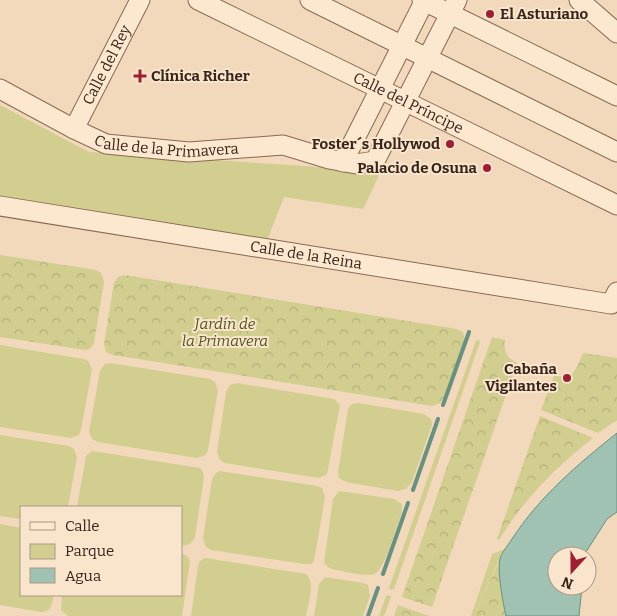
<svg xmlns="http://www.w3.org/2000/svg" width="617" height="616" font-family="Bitter,serif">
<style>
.green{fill:#d1ce8f}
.forest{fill:url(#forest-crowns)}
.water{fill:#a0c2b3;stroke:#679180}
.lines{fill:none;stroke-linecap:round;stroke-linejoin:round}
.stream{stroke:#679180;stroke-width:4}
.minor-casing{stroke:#8b6954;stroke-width:21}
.minor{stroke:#fce8cf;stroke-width:19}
.poi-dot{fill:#a01e32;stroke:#f9e5cc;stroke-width:2}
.labels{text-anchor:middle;stroke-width:4;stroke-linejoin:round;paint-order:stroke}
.poi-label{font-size:15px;font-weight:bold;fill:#38241a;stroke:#f9e5cc;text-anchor:end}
.street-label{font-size:15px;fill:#38241a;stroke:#f9e5cc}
.park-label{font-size:15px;font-style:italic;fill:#51571f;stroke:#f9e5cc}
</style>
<defs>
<pattern id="forest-crowns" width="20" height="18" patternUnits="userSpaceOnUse" patternTransform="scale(1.25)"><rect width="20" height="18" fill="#d1ce8f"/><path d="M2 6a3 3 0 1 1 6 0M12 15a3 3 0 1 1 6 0" fill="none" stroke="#b4b17b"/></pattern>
</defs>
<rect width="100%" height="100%" fill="#f2d9bc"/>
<!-- green -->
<path class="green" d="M0,105L89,152L381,171L363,209L284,197L266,243L0,201Z
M478,340L480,342L394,589L390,590L389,588L476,341Z
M0,345L83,359L88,361L92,369L81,430L79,435L71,438L0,427Z
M111,363L210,379L215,382L218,390L208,450L206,455L197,458L98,442L92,439L89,432L100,371L105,364Z
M237,383L334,399L340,405L327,474L319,478L225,463L220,460L217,452L226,392L230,385Z
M359,403L424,414L431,419L432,425L412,482L406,489L398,491L346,482L339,478L338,472L348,409L352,404Z
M0,435L69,446L74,449L77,457L68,507H21V519L0,516Z
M92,451L200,468L203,472L204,477L195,537C192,544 188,546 181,545V507H77L86,456Z
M219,471L317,486L322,488L325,497L314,561L311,564H304L211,550L206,547L203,539L212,479L214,475Z
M339,491L394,499L402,504V512C397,524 385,571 374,574C365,577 342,571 332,569L328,567L324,563L333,499Z
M0,524L21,528V595H54C52,603 52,612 41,612L0,605Z
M505,549L496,566L474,616H471L492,554Z
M181,553L187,556L190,561L182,616H68L61,610L62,595H181Z
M205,558L306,574C316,583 308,604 306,616H191L198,566L200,561Z
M325,577L363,583L368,585L370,596L363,616H314L319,584Z
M389,595L391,597L384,616H379L386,596Z"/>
<!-- forest -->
<path class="forest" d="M0,255L96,270L101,273L104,282L94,343L90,349L85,350L0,337Z
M125,275L457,329L463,332L465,340L444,397L440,403L432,406L113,355L106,352L104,344L114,283L118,277Z
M492,337L505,340C503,351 507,358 517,363L432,607L402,597Z
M583,353L617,358V420L598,433L541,410L554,376H561L563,383H570L573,379L572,374L577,367Z
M540,416L593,438C557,466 522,501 499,540L497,539Z
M500,559L501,592L506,616H474Z
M398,605L429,616H394Z"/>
<!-- water -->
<path class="water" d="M617,433V512L607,519L586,552L585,556H557V586H582L579,616H506C503,603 497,571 500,559C502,552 508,545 512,539C539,497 578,464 617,433Z"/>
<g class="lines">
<!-- stream -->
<path class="stream" d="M443,405L469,332
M413,490L438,419
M383,574L408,503
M368,616L378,588"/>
<!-- minor casing -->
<g class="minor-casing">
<g id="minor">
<path id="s1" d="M198,0L617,205"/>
<path d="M310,0L617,152"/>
<path d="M422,0L617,96"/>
<path d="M579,0L617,33"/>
<path id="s2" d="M0,89L74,129L106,144L189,152L283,145L329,159L356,164L375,161L457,0"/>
<path id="s3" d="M74,129L140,0"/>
<path d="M343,162L425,0"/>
<path id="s4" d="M0,206L611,304L617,292"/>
</g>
</g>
<!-- minor -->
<use href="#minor" class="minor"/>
</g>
<!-- markers -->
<g class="poi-dot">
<circle cx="490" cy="14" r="5"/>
<path d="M137.5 68.5h5v5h5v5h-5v5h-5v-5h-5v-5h5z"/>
<circle cx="450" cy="144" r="5"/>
<circle cx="487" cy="168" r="5"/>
<circle cx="567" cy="378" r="5"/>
</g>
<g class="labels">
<!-- poi labels -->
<g class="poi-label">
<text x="500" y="19" text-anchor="start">El Asturiano</text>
<text x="151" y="81" text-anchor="start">Clínica Richer</text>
<text x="440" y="149">Foster´s Hollywod</text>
<text x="477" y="173">Palacio de Osuna</text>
<text x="557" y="374">Cabaña<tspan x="557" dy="17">Vigilantes</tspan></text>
</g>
<!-- street labels -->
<g class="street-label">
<text dy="5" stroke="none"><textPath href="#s3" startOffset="72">Calle del Rey</textPath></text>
<text dy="5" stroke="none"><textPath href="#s1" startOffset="234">Calle del Príncipe</textPath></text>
<text dy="5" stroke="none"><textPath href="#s2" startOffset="180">Calle de la Primavera</textPath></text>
<text dy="5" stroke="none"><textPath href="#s4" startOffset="310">Calle de la Reina</textPath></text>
</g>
<!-- park labels -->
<g class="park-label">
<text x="225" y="329">Jardín de<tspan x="225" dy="17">la Primavera</tspan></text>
</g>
</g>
<!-- legend -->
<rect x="20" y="506" width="162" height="90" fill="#f9e5cc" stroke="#ac9885"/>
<rect x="30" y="522" width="25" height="8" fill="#fce8cf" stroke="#ac9885"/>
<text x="65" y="531" font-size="15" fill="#38241a">Calle</text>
<rect x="30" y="544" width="25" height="15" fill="#d1ce8f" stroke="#ac9885"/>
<text x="65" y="556" font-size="15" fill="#38241a">Parque</text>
<rect x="30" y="568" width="25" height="15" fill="#a0c2b3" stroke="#ac9885"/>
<text x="65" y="581" font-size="15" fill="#38241a">Agua</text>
<!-- north arrow -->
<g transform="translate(572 571) rotate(201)"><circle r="24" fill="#f9e5cc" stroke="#ac9885"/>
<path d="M0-4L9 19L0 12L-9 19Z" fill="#a01e32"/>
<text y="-8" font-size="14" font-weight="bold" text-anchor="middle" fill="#38241a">N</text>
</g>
</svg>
